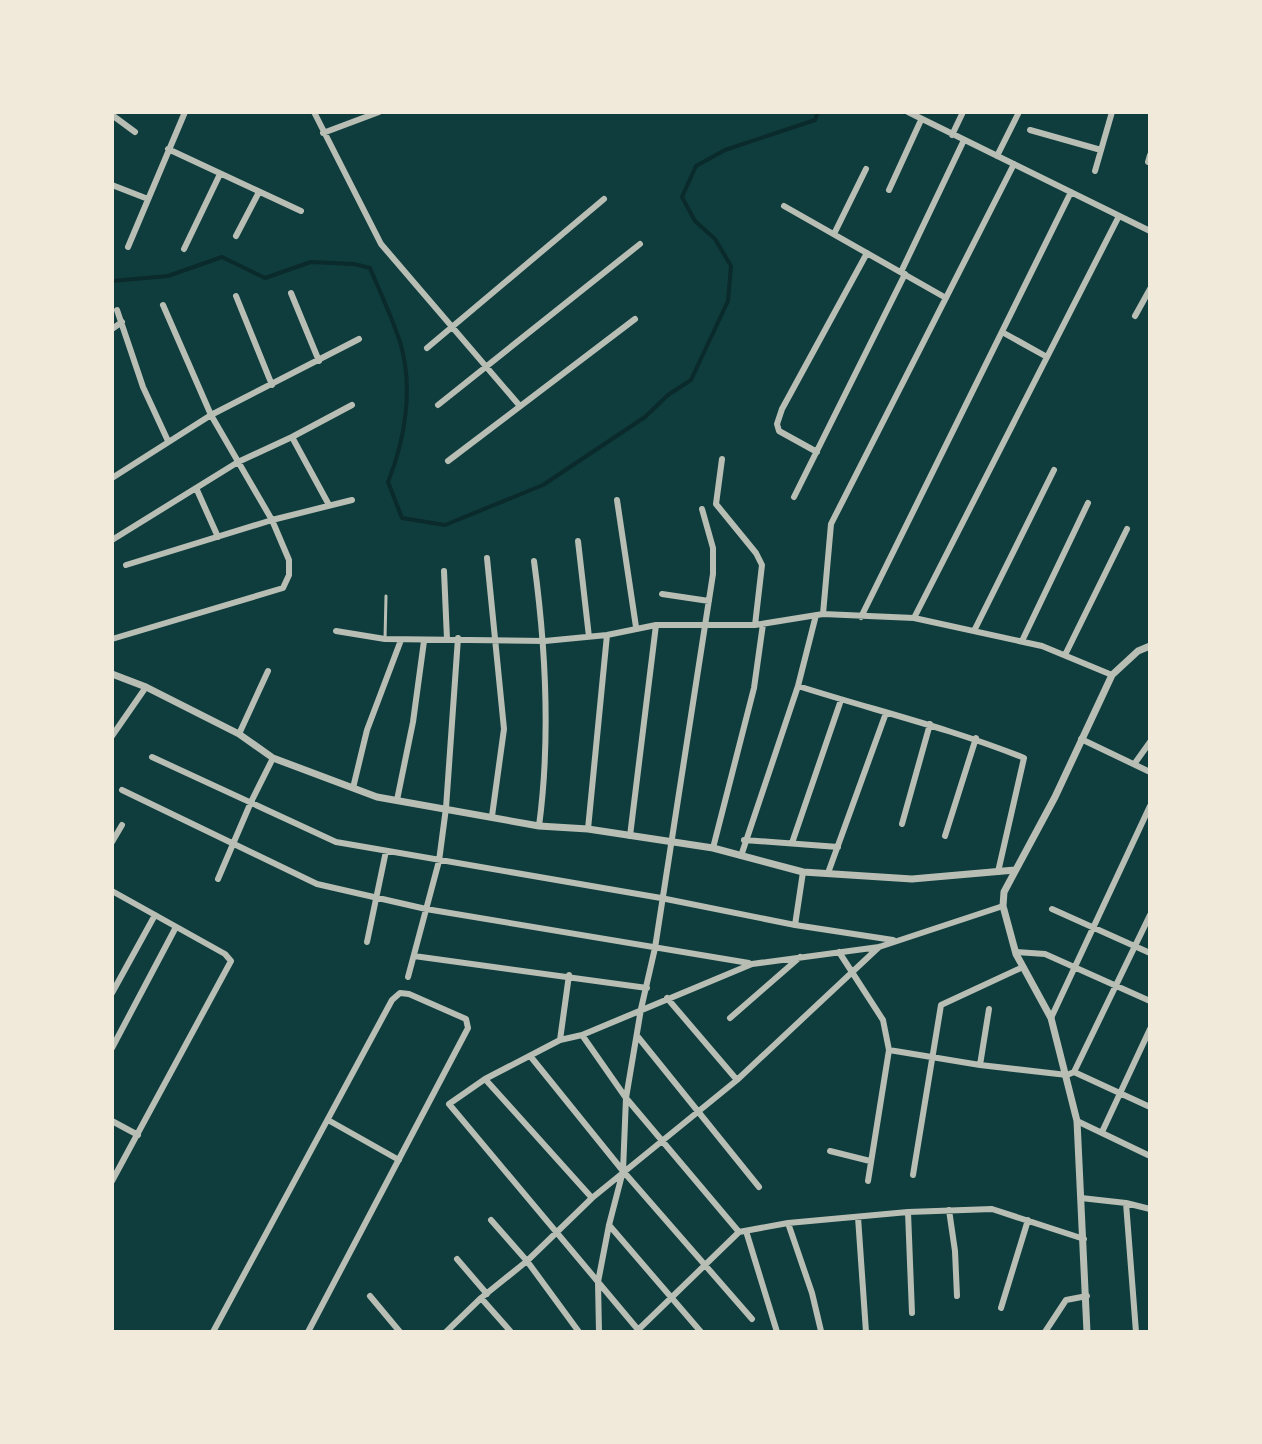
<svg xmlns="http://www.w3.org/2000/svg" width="1262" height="1444" font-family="Signika,sans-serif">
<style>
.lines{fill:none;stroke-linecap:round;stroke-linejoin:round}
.stream{stroke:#0a2a2b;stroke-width:4}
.service{stroke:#b8beb3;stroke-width:3}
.minor{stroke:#b8beb3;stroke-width:6}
.tertiary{stroke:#b8beb3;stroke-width:7}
</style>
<rect width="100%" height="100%" fill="#0f3d3e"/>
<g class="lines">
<!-- stream -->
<path class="stream" d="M112,281L168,276L222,257L265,278L311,262L354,264L370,268C380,292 392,317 400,342C414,387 405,440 388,482L402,518L445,525L543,485L645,417L668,395L691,380L728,301L731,266L715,239L695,221L682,197L696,166L725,150L815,120L818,112"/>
<!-- service -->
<path class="service" d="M385,639L386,596"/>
<!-- minor -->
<path class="minor" d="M314,112L381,244L519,405
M908,112L1150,231
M112,115L135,132
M1030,130L1101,150
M323,133L379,112
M952,135L963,112
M168,149L301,211
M997,156L1019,112
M1148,162L1150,155
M1095,171L1112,112
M112,185L148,199
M889,190L921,120
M784,206L946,298
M834,234L866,169
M236,236L259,192
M128,247L185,112
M184,249L220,174
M901,272L964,140
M291,293L319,361
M236,296L272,385
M117,310L143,387L168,441
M1135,316L1150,289
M112,329L122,322
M1002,332L1047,357
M427,348L604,199
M438,405L640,244
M292,437L329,505
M817,452L779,431L777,424L782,409L867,253
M722,459L716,504L756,553L762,565L755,625
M448,461L635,319
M112,478L211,415L359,339
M197,490L218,537
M794,497L905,274
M617,500L636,627
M112,540L238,462L292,437L352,405
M578,541L589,637
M487,558L504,729L492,816
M534,561C546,649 551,737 539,826
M126,565L272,520L352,500
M444,571L447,639
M662,594L709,601
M823,614L831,524L1014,164
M861,617L1071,192
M914,618L1119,216
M336,631L385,639L545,641L607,635L656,625H755L823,614L914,618L1042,646L1112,675
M974,631L1054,470
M112,639L283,588L289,575V560L272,520L211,415L163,305
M1022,641L1088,503
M1065,655L1127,529
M798,686C873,710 950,728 1024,758L998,872
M239,734L268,671
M112,736L146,687
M1081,739L1150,772
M152,757L336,842L661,898L795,925L893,940
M1135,763L1150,742
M353,788L367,730L401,640
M122,790L317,884L426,909L749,963
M397,800L413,722L424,641
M902,824L930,724
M588,829L607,635
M630,836L656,625
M945,836L976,738
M744,840L838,847
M112,842L122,825
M792,843L841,700
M713,848L754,688L763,624
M741,856L798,686L816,615
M828,873L886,713
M218,879L251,802L273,758
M112,891L225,954L231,961L112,1181
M1052,909L1150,953
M795,925L803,872
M367,942L386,851
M839,952L883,1020L889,1050L868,1181
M1016,952L1045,954L1150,1001
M414,956L647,988
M408,977L439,861L446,808L458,638
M112,993L155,915
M667,998L737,1080
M730,1018L800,957
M1051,1018L1150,806
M582,1035L626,1098L739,1232
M638,1037L759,1187
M560,1040L569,975
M112,1048L176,927
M889,1050L980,1065L1067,1075L1074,1072L1150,1107
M531,1057L623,1171L752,1319
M980,1065L989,1009
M1074,1072L1150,915
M485,1079L592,1198
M328,1120L399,1160
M112,1121L138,1135
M1077,1121L1150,1156
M1102,1132L1150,1029
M830,1151L870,1161
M913,1175L941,1005L1023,967
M1081,1198L1126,1203L1150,1209
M1126,1203L1136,1332
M949,1210L955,1251L957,1296
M908,1212L912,1313
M858,1217L866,1332
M491,1220L527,1261L579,1332
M788,1223L812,1293L821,1331
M609,1225L701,1332
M746,1231L777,1332
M457,1259L487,1294
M370,1296L400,1332
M481,1298L511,1332
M1001,1308L1028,1220
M638,1330L739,1232L788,1223L908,1212L992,1209L1084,1239
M213,1332L392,1000L400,993L409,994L466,1019L468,1028L308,1332
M446,1332L481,1298L527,1261L592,1198L737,1080L879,947
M599,1332L598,1282L609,1225L623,1171L626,1098L641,1009L655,948L713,574V548L702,509
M640,1332L449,1104L485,1079L560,1040L582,1035L752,964L879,947L1003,906
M1045,1332L1066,1300L1087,1296"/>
<!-- tertiary -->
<path class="tertiary" d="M112,674L146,687L239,734L273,758L377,797L539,826L588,829L713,848L803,872L912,879L1015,870
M1087,1332L1077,1121L1051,1018L1016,954L1003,906L1004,892L1055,797L1112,675L1138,651L1150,646"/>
</g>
<!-- border -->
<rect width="1262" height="1444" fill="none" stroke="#f1e9da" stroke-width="228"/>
</svg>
